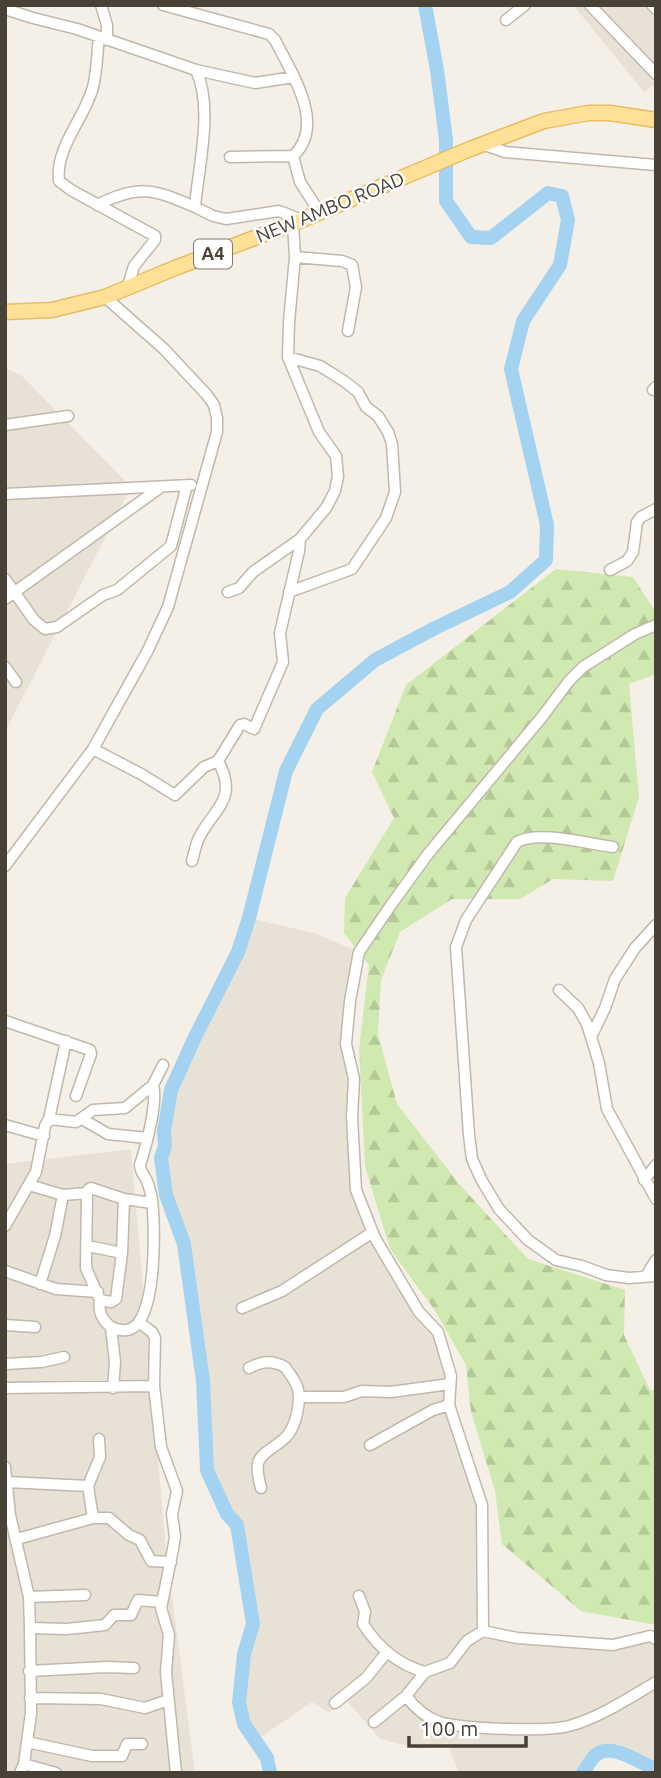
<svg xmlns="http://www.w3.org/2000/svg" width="661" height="1778" font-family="Ubuntu,sans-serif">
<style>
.residential{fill:#e8e2d6}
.forest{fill:url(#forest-firs)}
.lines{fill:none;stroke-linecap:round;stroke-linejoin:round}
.river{stroke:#a4d2f1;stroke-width:14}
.minor-casing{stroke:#c0b8aa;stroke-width:13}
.major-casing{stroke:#e5be65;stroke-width:17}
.minor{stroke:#fff;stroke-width:10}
.major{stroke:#ffe096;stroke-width:14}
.labels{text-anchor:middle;stroke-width:5;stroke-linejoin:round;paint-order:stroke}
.shield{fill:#fff;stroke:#7e7a72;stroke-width:2}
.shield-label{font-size:18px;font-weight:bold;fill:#474136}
.street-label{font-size:19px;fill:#474136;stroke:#fff}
</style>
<defs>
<pattern id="forest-firs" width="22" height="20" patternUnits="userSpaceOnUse" patternTransform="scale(1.75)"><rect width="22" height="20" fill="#d0e9b0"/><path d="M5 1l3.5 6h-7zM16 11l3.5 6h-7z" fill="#b4c998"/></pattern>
</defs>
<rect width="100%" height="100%" fill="#f4f0e8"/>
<!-- residential -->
<path class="residential" d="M573,5H656V83L644,92Z
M5,368L21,375L131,487L5,732Z
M249,918L314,933L359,952L346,1044L354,1079L356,1190L375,1238L438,1332L451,1376L450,1413L482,1505L483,1631L613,1645L656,1639V1769L621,1754L608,1751L595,1755L583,1773H459L447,1743L420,1749L380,1739L347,1701L329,1713L312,1702L255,1741L244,1724L239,1703L244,1654L253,1624L237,1525L227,1514L207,1470L203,1381L184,1244L166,1195L161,1158L165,1146L164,1131L171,1090L194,1039L238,952Z
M131,1149L166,1550L195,1773H5V1164Z"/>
<!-- forest -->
<path class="forest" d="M556,569L633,577L653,608H656V674L629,684L639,797L613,881L553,879L520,899H452L400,932L381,980L378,1034L397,1104L460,1185L528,1259L625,1290L624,1335L650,1390H656V1625L581,1611L502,1544L495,1491L471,1412L466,1365L434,1309L390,1249L365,1166L359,1049L369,965L344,933L345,898L394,818L372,772L406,685Z"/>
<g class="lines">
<!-- river -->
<path class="river" d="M270,1773L267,1758L244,1724L239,1703L244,1654L253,1624L237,1525L227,1514L207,1470L203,1381L184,1244L166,1195L161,1158L165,1146L164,1131L171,1090L194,1039L238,952L249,918L286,771L317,709L375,660L435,628L510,592L546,560L547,525L511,369L523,321L560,265L568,220L562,196L548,193L491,238L471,237L446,201V140L437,70L425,5
M583,1773C587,1767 591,1758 597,1754C614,1743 639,1763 656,1769"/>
<!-- minor casing -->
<g class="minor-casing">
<path id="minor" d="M101,5L107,25V40
M163,5L269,34L275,40C291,72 327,125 293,156L230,157
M590,5L656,74
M652,5L656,9
M5,9L33,18L77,29L196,70C214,108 198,168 195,207L213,216L226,219L279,211L302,220
M506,20L525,5
M99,37C97,53 97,72 93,87C85,118 55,147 59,181L71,190L155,236V240L134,266L127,289
M196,70L255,83L294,77
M482,144L505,152L656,165
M293,156L300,182L320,213
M97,205C140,184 153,189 195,207
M295,257L342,261L352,265L356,287L348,331
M288,357L320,366L344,381L358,392L366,407L378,416L388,432L392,444L395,492L386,518L352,569L289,592
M653,390L656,387
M5,425L68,416
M5,494L191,485
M610,570L627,561L633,552L637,522L641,517L656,509
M5,579L34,620L45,629L57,627L103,595L117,590L171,546L187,485
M228,592L239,588L253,572L300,539L326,508L335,491L338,476L336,456L319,432L288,357L289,322L295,257L293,224
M5,599L161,487
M5,667L16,682
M93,749L141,774L175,795L204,767L218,761L240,725L244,724L254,729L283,662L280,633L299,551L300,539
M613,847C588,844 539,830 517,842L466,920L456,947L469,1135L472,1159L482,1181L499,1209L528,1240L556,1260L582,1266L606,1275L629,1278L656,1276
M192,861C194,855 195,847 198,840C211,810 240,801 218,761
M5,866L93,749L147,652L168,607L217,432V418L214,405L207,395L164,349L105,297
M559,990L578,1008L587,1024L599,1063L607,1109L656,1199
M5,1021L90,1050L91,1054L76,1096
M591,1037L605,1008L615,979L635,948L656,925
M49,1119L66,1041
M82,1119L108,1134L147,1138
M5,1125L44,1136
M644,1180L656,1165
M29,1185L63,1195L87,1193L88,1190L91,1188L124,1199L152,1203
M87,1193L86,1268L100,1300L111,1302L116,1299L122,1253
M5,1226L36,1172L45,1126L49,1119L76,1122L93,1110L125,1108L153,1085L163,1065
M88,1246L122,1253L124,1199
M5,1271L56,1289L98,1292
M646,1276L656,1260
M40,1284L55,1236L63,1195
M100,1300C97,1317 109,1332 127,1330C158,1326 155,1224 152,1200C151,1195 150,1188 148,1184C146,1176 140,1173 140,1165C146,1146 158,1103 153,1085
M242,1308L282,1291L373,1232
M140,1323L152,1332L155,1338L154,1386
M5,1325L35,1327
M111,1328L115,1362L113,1388
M5,1364L41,1362L64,1357
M249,1368C262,1361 272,1360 285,1367C289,1373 294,1379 297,1386C302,1400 296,1429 284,1439C261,1458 252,1454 261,1488
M5,1388L154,1386L161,1447L177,1491L172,1514L175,1537L173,1549L161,1608L169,1635L166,1672L176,1773
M300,1397H344L362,1391L391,1392L450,1384
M370,1445L433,1410L449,1405
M5,1467L10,1515L29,1597L30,1628L31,1713L24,1764L20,1773
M7,1482L88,1486
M93,1518H109L129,1535L140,1540L151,1561L171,1562
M17,1539L93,1518L88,1486L100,1457L99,1439
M359,1596L365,1612L363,1624C378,1647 399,1665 425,1672
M29,1597L85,1595
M30,1628L67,1629L105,1625L114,1615H131L138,1600L162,1602
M483,1631L482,1505L449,1405L451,1376L438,1332L419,1312L375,1238L356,1190L352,1117L354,1079L346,1044L350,1001L359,952L391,905L428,854L542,717L569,681L583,667L635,634L656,625
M656,1639L650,1636L613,1645L517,1638L483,1631L467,1641L450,1663L425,1672L406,1696C415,1708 425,1717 439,1722C462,1729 546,1732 569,1726C599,1718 629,1698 656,1682
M29,1671L106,1667L134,1668
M30,1698L101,1699L145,1708L168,1700
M335,1703L366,1678L387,1652
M374,1722L406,1696
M27,1742L92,1756H122L127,1744H142
M24,1764L56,1773"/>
</g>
<!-- major casing -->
<g class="major-casing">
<path id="major" d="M5,312L52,310L105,297L175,268L302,220L470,149L544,121L588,113H610L656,120"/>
</g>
<!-- minor -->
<use href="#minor" class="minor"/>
<!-- major -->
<use href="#major" class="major"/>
</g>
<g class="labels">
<!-- shield labels -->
<rect class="shield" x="194" y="239.5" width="38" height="29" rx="5"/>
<g class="shield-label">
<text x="213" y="260">A4</text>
</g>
<!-- street labels -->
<g class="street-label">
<text transform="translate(330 207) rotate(-22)" y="7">NEW AMBO ROAD</text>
</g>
</g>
<!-- border -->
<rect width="661" height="1778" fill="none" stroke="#474136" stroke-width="14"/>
<!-- scale -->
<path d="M409 1736v10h117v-10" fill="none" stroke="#474136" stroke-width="3.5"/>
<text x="420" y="1736" font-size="21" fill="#474136" stroke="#ffffff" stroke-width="5" paint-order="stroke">100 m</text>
</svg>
